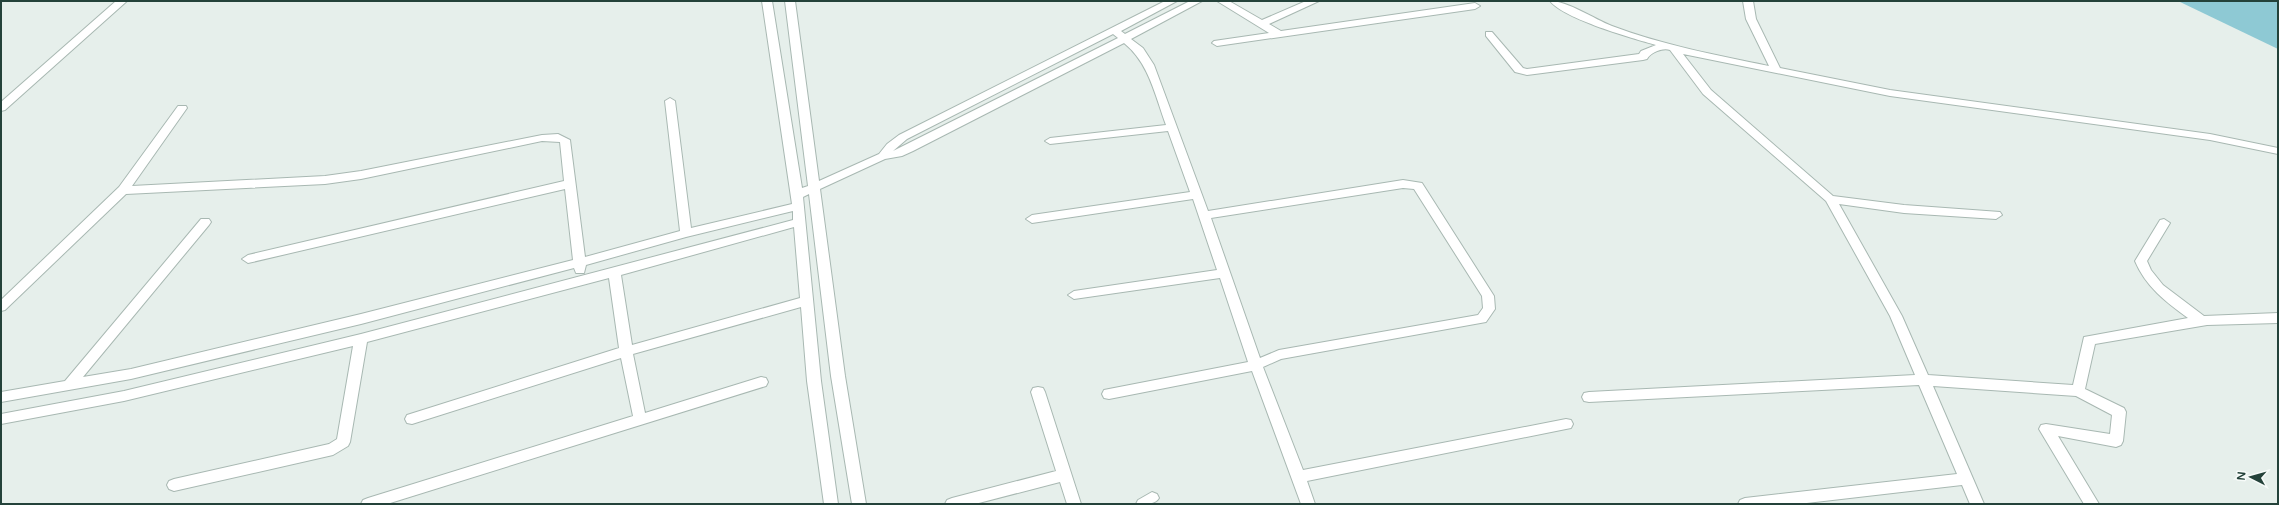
<svg xmlns="http://www.w3.org/2000/svg" width="2279" height="505" font-family="'Varela Round',sans-serif">
<style>
.water{fill:#8ec9d4}
.lines{fill:none;stroke-linecap:round;stroke-linejoin:round}
.minor-casing{stroke:#a8b8b2;stroke-width:2}
.minor{fill:#fff;fill-rule:evenodd}
</style>
<rect width="100%" height="100%" fill="#e6efeb"/>
<!-- water -->
<path class="water" d="M2178,1H2278V49Z"/>
<g class="lines">
<!-- minor casing -->
<g class="minor-casing">
<path id="minor" d="M116,1H127L5,110L1,111V102Z
M762,1H772L802,188L808,186L785,1H795L819,181L879,154L887,144L899,135L1165,1H1177L1121,31L1125,34L1190,1H1202L1131,39L1143,48L1154,65L1208,211L1403,180L1422,183L1494,296L1495,309L1486,322L1281,359L1263,367L1303,470L1566,419L1571,420L1573,424L1571,428L1566,429L1307,481L1315,504H1301L1252,371L1109,399L1104,398L1102,394L1104,390L1109,389L1248,362L1220,278L1074,299L1068,295L1074,291L1217,270L1193,199L1032,223L1026,219L1032,215L1190,192L1168,131L1050,144L1045,141L1050,138L1166,125C1155,95 1149,63 1124,43L913,151L902,156L885,159L820,189L845,376L866,504H852L831,376L809,194L803,197L821,381L838,504H824L807,381L801,307L633,354L645,413L761,377L766,378L768,382L766,386L387,504H361L363,500L368,498L633,416L621,358L412,424L407,423L405,419L407,415L619,348L609,278L367,342L350,442L348,446L333,455L174,491L169,489L167,485L169,481L174,479L329,444L337,439L353,346L124,401L1,424V414L124,391L361,334L793,220V211L686,237L586,265L584,273H576L574,268L361,324L131,379L1,402V392L65,381L201,219H209L211,222L209,225L83,377L131,369L361,314L573,260L565,189L248,263L242,259L248,255L564,181L560,142L542,141L361,179L325,184L126,194L5,310L1,311V300L119,187L178,106H186L187,108L132,186L325,176L361,171L542,135L558,134L570,140L585,257L680,231L665,101L670,98L675,101L691,228L792,204ZM1113,34L1118,38L893,151L907,139ZM1403,188L1414,189L1482,296L1483,308L1478,315L1279,350L1260,358L1211,218ZM794,227L800,298L632,345L621,275Z
M1217,1H1229L1262,20L1306,1H1319L1269,24L1281,31L1475,3L1480,6L1475,9L1217,46L1212,43L1214,41L1269,33Z
M1550,1C1568,1 1594,19 1612,26C1662,45 1716,55 1769,66L1746,19L1743,1H1753L1756,19L1780,68L1890,90L2210,134L2278,148V154L2210,140L1890,96L1683,54L1711,90L1833,196L1904,205L2000,212L2002,215L1996,219L1904,213L1839,204L1902,316L1928,375L2073,385L2084,337L2188,318C2166,302 2146,287 2135,261L2160,220L2164,219L2170,223L2147,261L2151,270L2163,285L2204,316L2278,313V323L2207,325L2095,344L2085,389L2124,408L2126,412L2123,441L2121,445L2116,447L2058,436L2099,504H2084L2039,429L2041,425L2046,424L2110,434L2112,415L2076,396L1933,386L1984,504H1970L1962,485L1798,504H1738L1740,500L1745,498L1957,474L1919,385L1589,402L1584,401L1582,397L1584,393L1589,392L1915,375L1890,316L1826,201L1703,94L1670,50C1663,47 1650,53 1647,59L1643,60L1527,75L1515,72L1486,36V32H1492L1523,68L1527,69L1639,54L1641,51L1656,45C1632,38 1564,19 1550,1Z
M1038,387L1043,388L1045,392L1081,504H1067L1060,482L975,504H945L947,500L952,498L1056,471L1031,392L1033,388Z
M1152,492L1157,494L1159,498C1155,505 1145,504 1136,504L1138,500Z"/>
</g>
<!-- minor -->
<use href="#minor" class="minor"/>
</g>
<!-- border -->
<rect width="2279" height="505" fill="none" stroke="#24423a" stroke-width="4"/>
<!-- north arrow -->
<g transform="translate(2251 477) rotate(276)" stroke="#f7fbf9" stroke-width="3" paint-order="stroke">
<path d="M0-3L7 15L0 10L-7 15Z" fill="#24423a"/>
<text y="-6" font-size="11" font-weight="bold" text-anchor="middle" fill="#24423a">N</text>
</g>
</svg>
